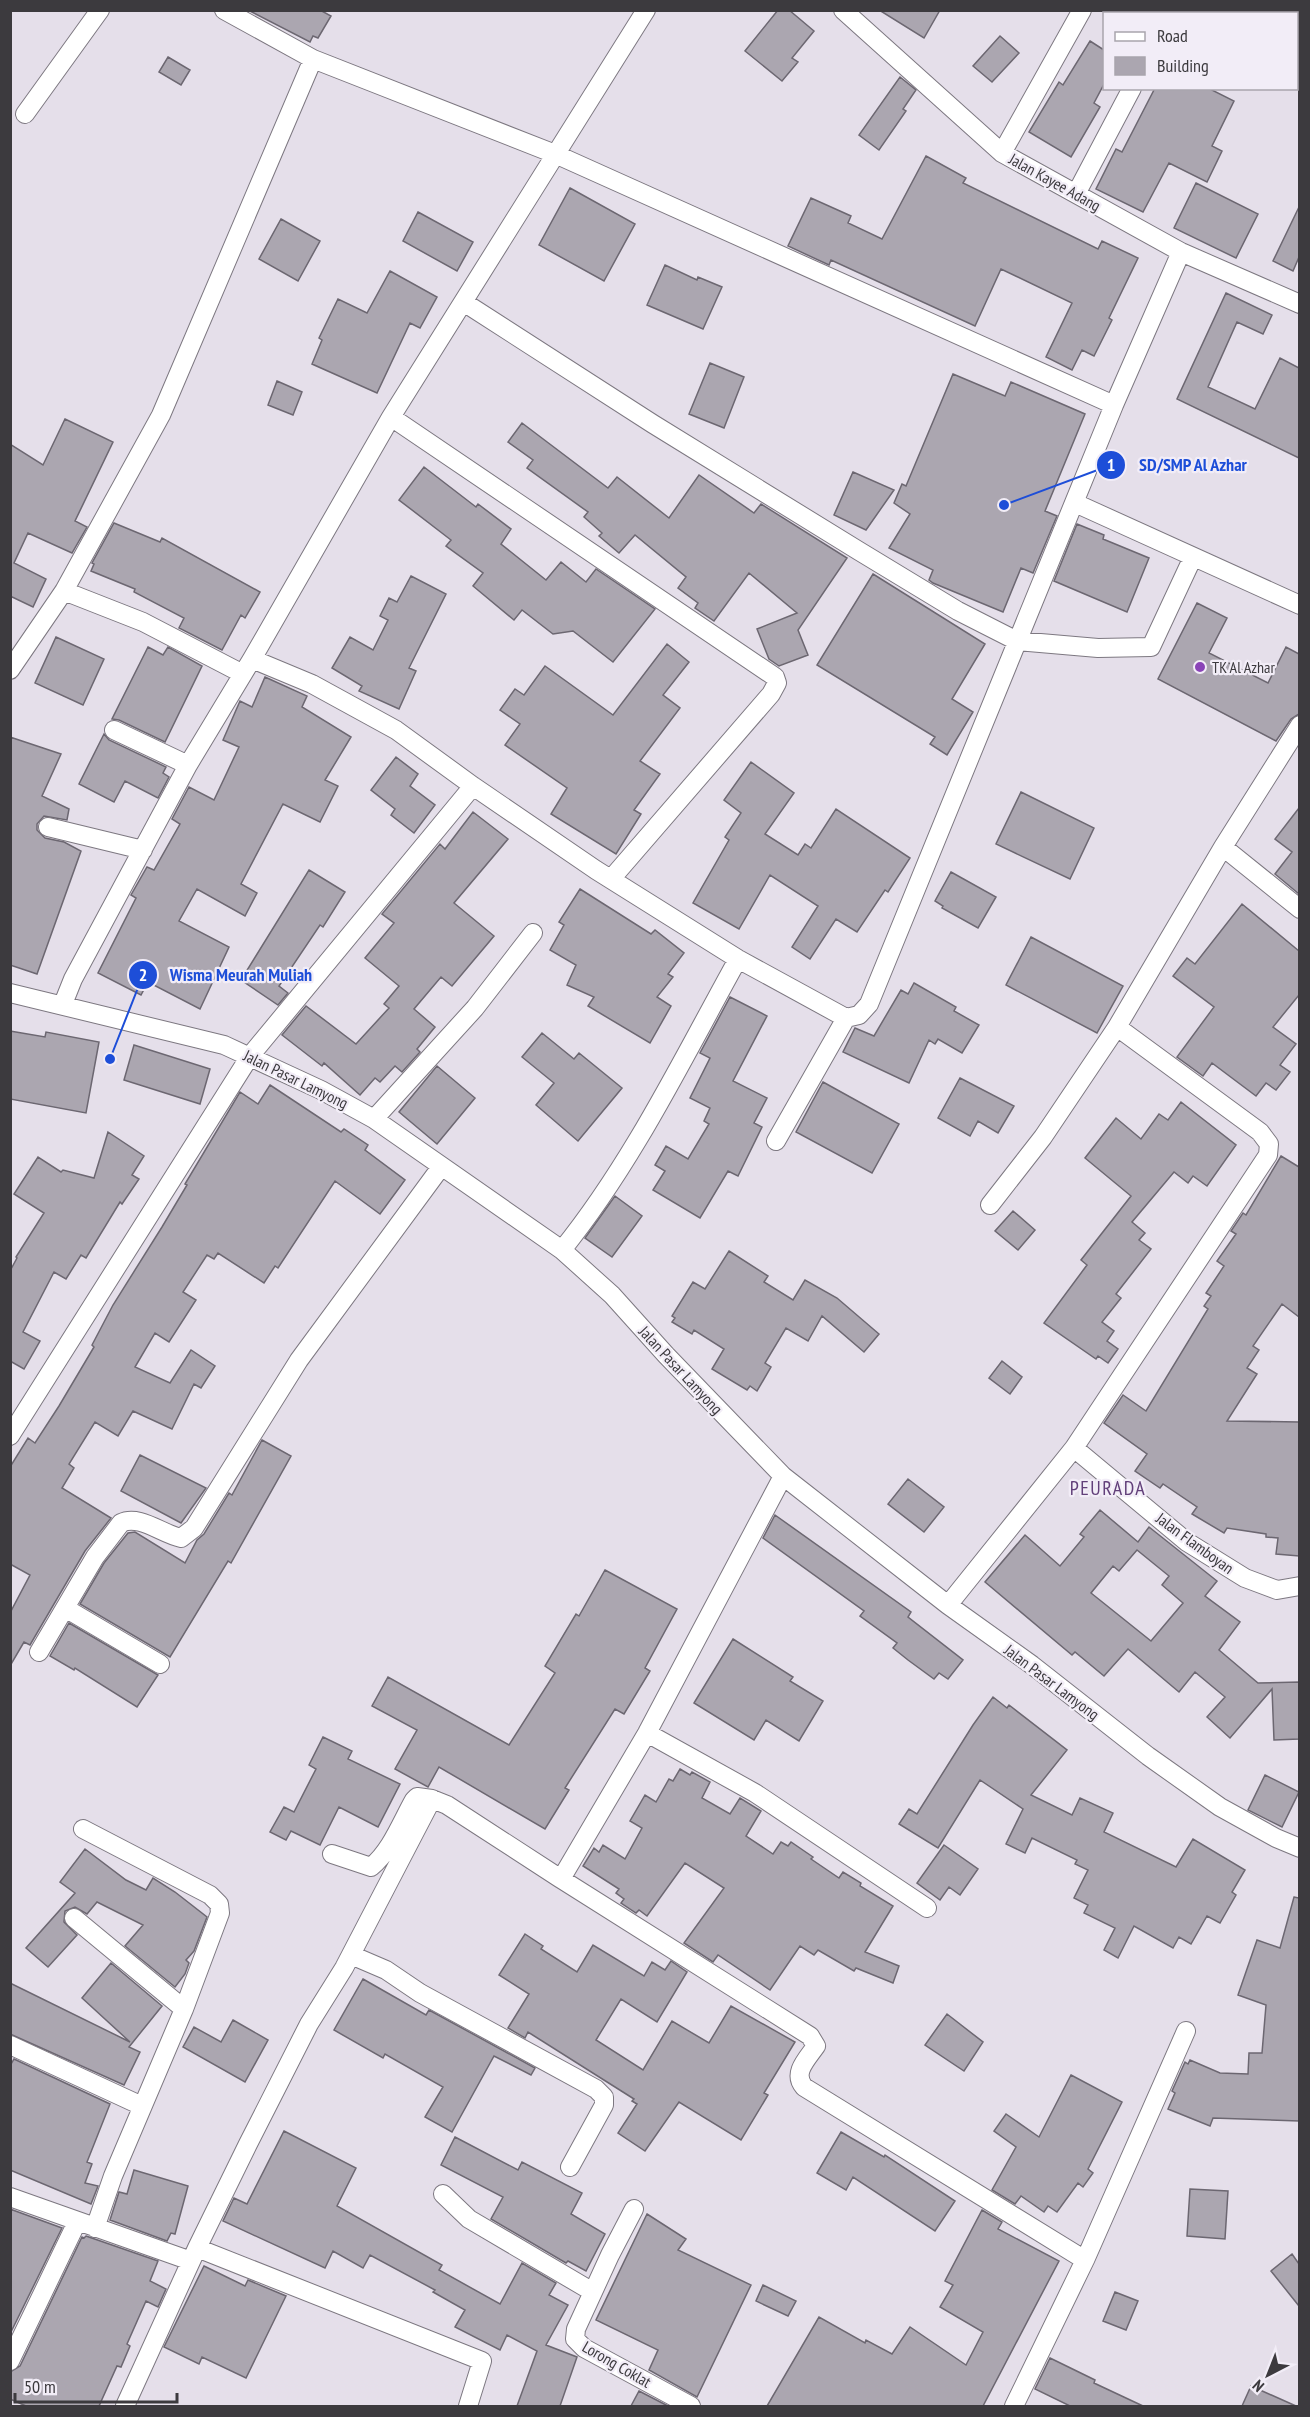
<svg xmlns="http://www.w3.org/2000/svg" width="1310" height="2417" font-family="'PT Sans Narrow',sans-serif">
<style>
.building{fill:#aba6b0;stroke:#6c6771;stroke-width:1.5;fill-rule:evenodd}
.lines{fill:none;stroke-linecap:round;stroke-linejoin:round}
.street-casing{stroke:#7d7881;stroke-width:20}
.street{stroke:#fff;stroke-width:18}
.poi-dot{fill:#8a44b7;stroke:#f2edf7;stroke-width:2}
.labels{text-anchor:middle;stroke-width:4.5;stroke-linejoin:round;paint-order:stroke}
.street-label{font-size:16px;fill:#3c3a3e;stroke:#f2edf7}
.poi-label{font-size:16px;fill:#3c3a3e;stroke:#f2edf7;text-anchor:start}
.quarter-label{font-size:20px;letter-spacing:1.5px;fill:#62407a;stroke:#f2edf7}
.leader{fill:none;stroke:#1d4ed8;stroke-width:2}
.callout-dot{fill:#1d4ed8;stroke:#f2edf7;stroke-width:2}
.mark-label{font-size:18px;text-anchor:middle;font-weight:bold;fill:#fff}
.callout-label{font-size:18px;text-anchor:middle;font-weight:bold;fill:#1d4ed8;stroke:#f2edf7;stroke-width:4.5;stroke-linejoin:round;paint-order:stroke}
</style>
<rect width="100%" height="100%" fill="#e5dfea"/>
<!-- building -->
<path class="building" d="M248,10H320L331,16L318,38L313,36L310,42Z
M778,10H789L814,31L792,58L798,62L782,81L745,51Z
M879,10H940L924,38Z
M1000,36L1019,53L992,82L973,66Z
M1090,41L1104,50V84L1094,103L1100,107L1071,157L1029,132L1059,82L1063,85Z
M168,57L190,70L181,85L159,72Z
M900,77L916,90L903,109L906,111L879,150L859,135Z
M1155,88H1208L1234,101L1212,146L1222,151L1207,182L1169,163L1143,212L1096,189L1116,149L1122,152Z
M926,156L966,178L963,183L1098,249L1102,241L1138,258L1109,318L1112,320L1094,356L1082,350L1072,370L1046,357L1072,303L1001,269L975,326L831,260L829,265L788,246L811,198L851,216L848,223L882,239Z
M1196,183L1258,214L1236,258L1174,228Z
M570,188L635,224L604,281L539,245Z
M1299,207V257L1293,271L1273,261Z
M418,212L473,242L457,271L403,241Z
M281,219L320,241L298,281L259,259Z
M665,265L697,280L698,277L722,287L703,329L647,305Z
M390,271L437,297L420,328L410,323L377,393L312,364L322,340L319,338L338,299L367,313Z
M1226,293L1272,315L1263,334L1237,322L1208,387L1255,409L1280,358L1299,368V458L1177,399Z
M710,363L744,377L724,428L689,414Z
M953,374L1005,396L1011,382L1085,414L1045,511L1057,516L1033,573L1021,568L1003,612L933,583L929,580L933,570L889,548L910,514L894,503L902,484L906,486Z
M277,381L302,392L293,415L268,405Z
M65,419L113,442L75,521L87,527L72,553L28,533L14,563L46,579L33,607L10,596V444L43,465Z
M522,423L608,488L617,477L669,518L699,475L754,513L761,504L847,558L798,630L808,655L779,666L769,659L757,629L797,613L749,573L714,621L695,608L698,603L678,588L686,577L635,535L619,553L599,536L602,533L584,517L588,512L527,468L533,460L508,442Z
M424,467L476,507L478,504L511,529L501,544L546,580L561,562L586,582L596,569L655,609L613,662L573,631L553,634L522,610L514,620L473,586L483,573L446,546L451,540L399,500Z
M853,472L894,490L866,530L834,515Z
M114,523L160,542L162,538L260,592L245,618L241,615L222,650L179,628L184,618L134,592L135,589L91,571L94,564L92,563Z
M1077,524L1104,535L1103,539L1149,558L1127,612L1054,581Z
M873,574L985,644L952,699L973,712L947,755L930,744L935,737L817,665Z
M411,576L446,594L409,668L416,671L399,709L359,691L362,686L332,668L350,637L373,650L388,620L380,616L389,598L397,602Z
M1197,603L1227,618L1209,653L1268,683L1286,647L1299,654V714L1291,719L1276,741L1158,679Z
M56,637L104,659L83,705L35,683Z
M667,644L689,662L663,695L680,708L640,761L660,774L634,810L641,814L616,854L551,814L567,788L505,745L520,724L500,710L515,689L524,695L545,666L613,715Z
M148,647L163,655L168,647L202,666L165,742L119,720L112,719Z
M265,677L307,696L302,707L351,737L325,780L338,786L320,822L283,804L241,884L257,893L245,916L197,889L179,921L229,947L200,1009L148,982L141,995L98,973L136,898L131,895L147,867L154,870L180,824L172,819L189,787L214,800L239,747L223,740L240,701L252,707Z
M104,734L109,740L166,767L163,773L169,777L158,798L125,781L114,802L79,784Z
M10,737L61,754L42,796L69,809L67,820L44,816L37,824V830L45,838L64,842L81,851L37,974L10,965Z
M396,757L418,774L410,786L435,805L414,833L391,815L395,809L371,790Z
M751,762L794,793L765,834L798,855L805,844L811,848L836,809L910,858L888,892L885,890L857,932L836,919L810,959L792,947L818,906L770,875L739,929L693,903L729,840L725,837L741,813L724,800Z
M1021,792L1094,828L1070,879L996,844Z
M1299,808V894L1275,874L1292,852L1275,839Z
M473,812L508,839L454,903L494,936L452,986L441,977L414,1009L435,1027L417,1049L420,1052L402,1072L395,1066L380,1082L375,1078L360,1095L324,1063L322,1066L282,1035L306,1006L356,1044L389,1008L384,1004L399,986L365,958L394,923L382,914L440,844L445,849Z
M309,870L345,892L323,927L320,925L279,986L288,993L278,1005L241,980Z
M951,872L996,897L978,928L942,908L943,906L935,901Z
M580,889L651,934L655,930L684,953L668,974L673,977L657,997L671,1006L650,1043L588,1006L594,997L567,985L576,965L550,950L564,925L559,922Z
M1242,904L1299,951V995L1273,1027L1296,1044L1280,1065L1290,1072L1276,1090L1266,1083L1256,1096L1212,1063L1203,1076L1177,1057L1214,1007L1173,976L1187,958L1195,964Z
M1031,937L1123,986L1097,1033L1006,985Z
M914,983L956,1007L954,1011L979,1025L962,1053L938,1039L935,1044L929,1040L909,1083L843,1052L855,1028L874,1036L901,990L908,994Z
M730,997L767,1016L733,1081L767,1098L754,1123L762,1127L738,1176L728,1171L700,1218L653,1190L665,1171L655,1165L666,1146L688,1159L709,1124L704,1121L710,1108L690,1098L710,1058L700,1053Z
M10,1031L45,1037L46,1032L99,1042L86,1113L10,1099Z
M542,1033L574,1059L579,1053L622,1088L578,1141L536,1105L554,1083L522,1057Z
M134,1045L210,1069L200,1104L124,1080Z
M437,1066L475,1098L437,1144L399,1112Z
M960,1078L1014,1106L998,1133L978,1121L970,1136L938,1118Z
M823,1082L899,1124L872,1173L796,1132Z
M270,1085L341,1132L344,1129L368,1145L365,1150L405,1180L380,1214L335,1181L278,1268L275,1266L264,1283L218,1253L214,1259L207,1255L183,1292L196,1300L169,1342L155,1333L135,1367L170,1383L191,1350L215,1366L201,1388L194,1384L172,1429L133,1411L118,1436L95,1422L69,1464L74,1468L62,1488L111,1518L85,1551L30,1645L24,1642L10,1666V1613L30,1575L10,1564V1467L28,1438L35,1443L59,1406L94,1347L92,1345L113,1305L162,1227L187,1185L185,1184L240,1092L258,1104Z
M1181,1102L1236,1145L1207,1186L1193,1176L1188,1183L1174,1172L1132,1222L1145,1233L1139,1240L1151,1249L1116,1294L1121,1298L1102,1322L1114,1331L1107,1341L1118,1349L1108,1363L1098,1356L1096,1359L1044,1323L1087,1265L1081,1260L1131,1196L1085,1158L1116,1118L1141,1139L1159,1114L1168,1120Z
M108,1132L144,1156L132,1175L139,1179L122,1204L120,1202L86,1258L81,1255L66,1279L54,1272L23,1332L40,1341L24,1369L10,1361V1271L17,1258L16,1257L44,1213L14,1194L38,1157L61,1172L63,1170L94,1178Z
M1281,1156L1299,1167V1317L1282,1304L1253,1346L1259,1350L1247,1368L1257,1374L1227,1421L1299,1422V1556L1276,1554L1278,1538L1266,1537V1534L1227,1528L1224,1533L1192,1514L1197,1507L1163,1484L1160,1488L1135,1471L1147,1454L1104,1423L1123,1395L1146,1411L1208,1309L1204,1306L1211,1296L1206,1293L1224,1266L1217,1261L1236,1234L1231,1231L1243,1213L1246,1215Z
M615,1196L642,1216L612,1257L585,1238Z
M1013,1211L1035,1230L1018,1250L995,1231Z
M729,1251L768,1276L764,1282L793,1300L805,1280L837,1298L879,1334L864,1352L822,1316L808,1341L786,1328L765,1363L771,1367L757,1391L750,1386L747,1390L712,1369L724,1349L694,1330L692,1334L672,1322L675,1318L672,1316L693,1282L705,1289Z
M1002,1361L1022,1377L1010,1394L989,1378Z
M262,1440L291,1456L231,1563L228,1561L170,1657L80,1604L104,1563L128,1533L135,1532L185,1563L197,1540L204,1534L229,1493L232,1495Z
M140,1455L206,1488L181,1523L121,1491Z
M908,1479L944,1507L924,1532L888,1504Z
M1100,1510L1138,1542L1149,1527L1217,1581L1205,1596L1240,1622L1219,1650L1258,1683L1299,1682V1739L1274,1740L1272,1689L1230,1738L1207,1717L1225,1697L1195,1672L1179,1692L1128,1649L1104,1676L1075,1652L1072,1655L985,1582L1025,1535L1060,1566L1084,1537L1080,1534ZM1137,1550L1169,1576L1162,1585L1183,1603L1151,1641L1091,1593L1113,1566L1119,1571Z
M775,1515L911,1612L908,1617L963,1660L948,1679L939,1673L934,1679L908,1660L893,1648L897,1643L860,1616L864,1611L763,1538Z
M605,1570L677,1609L645,1668L650,1671L624,1714L615,1709L565,1788L569,1790L545,1829L439,1767L428,1787L395,1769L417,1730L372,1706L388,1677L509,1745L555,1673L545,1666L576,1614L579,1616Z
M69,1623L158,1675L137,1707L75,1668L74,1670L50,1656Z
M733,1639L793,1677L790,1681L823,1701L799,1741L766,1720L754,1740L694,1703Z
M993,1697L1007,1708L1009,1705L1067,1750L1031,1795L1072,1815L1080,1798L1113,1813L1104,1832L1176,1867L1193,1839L1245,1870L1232,1892L1236,1895L1220,1923L1207,1916L1191,1944L1179,1937L1173,1948L1134,1926L1118,1958L1104,1950L1115,1928L1084,1913L1088,1905L1074,1898L1088,1870L1075,1864L1077,1860L1032,1838L1025,1853L1006,1844L1023,1809L980,1780L938,1848L899,1824L909,1809L917,1814L973,1725Z
M323,1737L352,1751L348,1759L400,1784L378,1827L339,1807L320,1845L291,1831L286,1840L270,1832L284,1807L294,1812L316,1769L309,1765Z
M680,1769L690,1775L692,1772L710,1782L702,1798L730,1814L740,1798L761,1811L746,1836L773,1854L781,1842L788,1846L791,1842L813,1857L811,1859L839,1878L843,1872L861,1883L860,1886L893,1906L865,1952L899,1966L893,1983L856,1968L854,1971L818,1950L814,1955L800,1946L770,1990L718,1955L713,1962L684,1943L724,1888L685,1863L647,1916L639,1910L636,1913L621,1903L624,1899L616,1893L619,1889L583,1866L594,1848L599,1852L603,1845L625,1859L642,1828L630,1821L645,1795L656,1802L669,1779L673,1781Z
M1265,1775L1299,1792L1282,1827L1248,1810Z
M944,1845L978,1869L960,1895L949,1887L940,1900L917,1883Z
M85,1849L126,1880L146,1890L153,1878L175,1892L207,1917L194,1951L186,1960L189,1963L185,1974L175,1987L125,1946L143,1925L97,1902L87,1914L75,1907L65,1911L64,1922L77,1935L48,1967L26,1948L75,1893L60,1882Z
M1294,1897L1299,1898V2121L1213,2118L1210,2126L1168,2109L1175,2093L1172,2091L1185,2062L1188,2064L1190,2060L1220,2073L1248,2074L1249,2053H1262L1266,2005L1238,1995L1257,1940L1280,1948Z
M525,1934L543,1946L541,1949L577,1972L593,1945L644,1976L652,1962L665,1970L671,1961L687,1972L657,2022L621,1999L596,2040L643,2070L672,2021L709,2043L731,2006L795,2042L764,2093L768,2095L741,2140L679,2102L645,2151L618,2133L637,2104L632,2101L634,2099L528,2032L525,2038L508,2028L529,1994L499,1975Z
M111,1963L162,2006L129,2047L140,2052L124,2085L10,2034V1983L130,2042L82,1998Z
M363,1979L426,2015L429,2010L535,2068L531,2075L494,2056L452,2132L425,2117L443,2087L385,2054L383,2058L334,2030Z
M947,2014L983,2042L964,2071L925,2045Z
M233,2020L268,2040L245,2082L183,2047L194,2027L221,2042Z
M14,2059L110,2104L87,2162L92,2164L85,2183L98,2186L91,2204L10,2170V2066Z
M1071,2075L1122,2102L1088,2169L1093,2173L1083,2187L1078,2183L1057,2212L1048,2206L1044,2212L1021,2196L1015,2204L992,2190L1016,2147L994,2131L1006,2114L1039,2137Z
M284,2131L356,2168L337,2206L442,2265L439,2270L500,2304L522,2263L556,2283L549,2295L568,2305L546,2345L577,2357L560,2406H517L537,2351L507,2335L500,2350L455,2327L465,2310L433,2292L435,2290L370,2255L363,2268L333,2251L325,2268L223,2221L234,2198L247,2204Z
M841,2132L884,2157L885,2155L955,2201L935,2231L853,2177L846,2190L817,2173Z
M455,2137L518,2170L522,2162L582,2193L571,2214L605,2234L586,2271L568,2261L566,2263L491,2219L503,2197L441,2165Z
M134,2170L188,2186L175,2234L171,2233L167,2241L110,2220L119,2192L127,2194Z
M1190,2189L1228,2191L1225,2239L1187,2236Z
M10,2209L62,2228L10,2334Z
M982,2210L1002,2222L998,2229L1059,2261L983,2406H767L819,2317L865,2343L866,2340L892,2354L910,2327L966,2365L983,2332L940,2307L953,2285L945,2281Z
M647,2214L686,2239L678,2250L751,2285L697,2397L649,2370L658,2350L596,2320Z
M86,2236L158,2261L150,2281L166,2289L158,2307L146,2301L127,2344L130,2346L121,2367L117,2366L99,2406H26L10,2399V2372L20,2366L82,2237L84,2238Z
M1292,2254L1299,2264V2306L1271,2271Z
M204,2266L245,2286L248,2280L286,2296L246,2378L202,2357L199,2364L164,2347Z
M763,2285L796,2301L788,2316L756,2301Z
M1115,2292L1138,2301L1126,2330L1103,2321Z
M1050,2358L1095,2380L1094,2383L1143,2406H1070L1035,2389Z
M1251,2386L1296,2406H1242Z
M639,2391L668,2406H631Z"/>
<g class="lines">
<!-- street casing -->
<g class="street-casing">
<path id="street" d="M224,10L313,59L555,154L1114,405
M843,10L1002,153L1181,252L1300,304
M1172,14L1174,10
M25,114L100,10
M1002,153L1082,10
M1076,194L1132,88
M465,303L653,424L859,551L958,611L1017,641L1098,648L1151,647L1193,557
M391,417L775,677L777,683L771,694L611,879
M1075,503L1300,605
M64,591L143,622L243,674
M252,659L312,684L396,730L473,786L596,870L738,959L846,1018L859,1015L869,1004L1114,405L1181,252
M10,670L64,591L161,415L313,59
M114,730L188,765
M48,827L143,850
M1223,847L1300,909
M10,993L224,1045L321,1090L374,1119L562,1250L612,1295L666,1355L783,1476L948,1605L1032,1665L1148,1756L1220,1807L1276,1838L1300,1848
M63,1004L73,979L188,765L252,659L391,417L646,10
M374,1119L475,1008L533,933
M776,1141L846,1018
M990,1205L1043,1137L1117,1027L1223,847L1300,725
M562,1250C633,1162 683,1058 738,959
M10,1436L250,1056L473,786
M1074,1448L1187,1542L1245,1578L1277,1590L1300,1586
M948,1605L1074,1448L1268,1155L1269,1144L1260,1132L1117,1027
M65,1608L160,1664
M39,1652L95,1557L121,1523C139,1514 162,1534 181,1538L194,1528L299,1360L441,1167
M647,1733L755,1793L927,1908
M83,1829L210,1895L219,1904L220,1913L184,2009L113,2176L95,2228
M332,1854L371,1867C391,1851 402,1821 414,1800L417,1797L432,1799
M561,1879L810,2036L816,2046C807,2059 792,2073 804,2087L1085,2260
M74,1918L184,2009
M351,1955L386,1970L420,1993L596,2089L604,2097V2105L570,2167
M10,2045L142,2106
M443,2194L469,2219L593,2292
M10,2197L191,2261
M634,2209L610,2255L576,2329L575,2339L584,2348L691,2406
M197,2248L482,2361L468,2406
M10,2361L77,2222
M125,2406L197,2248L248,2144L309,2024L344,1968L432,1799L447,1805L561,1879L647,1733L783,1476
M1014,2406L1085,2260L1186,2031"/>
</g>
<!-- street -->
<use href="#street" class="street"/>
</g>
<!-- markers -->
<circle class="poi-dot" cx="1200" cy="667" r="6"/>
<g class="labels">
<!-- street labels -->
<g class="street-label">
<text transform="translate(1055 182) rotate(29)" y="6">Jalan Kayee Adang</text>
<text transform="translate(296 1079) rotate(26)" y="6">Jalan Pasar Lamyong</text>
<text transform="translate(681 1370) rotate(47)" y="6">Jalan Pasar Lamyong</text>
<text transform="translate(1195 1543) rotate(36)" y="6">Jalan Flamboyan</text>
<text transform="translate(1052 1682) rotate(37)" y="6">Jalan Pasar Lamyong</text>
<text transform="translate(617 2364) rotate(30)" y="6">Lorong Coklat</text>
</g>
<!-- poi labels -->
<g class="poi-label">
<text x="1212" y="673">TK Al Azhar</text>
</g>
<!-- quarter labels -->
<g class="quarter-label">
<text x="1108" y="1495">PEURADA</text>
</g>
</g>
<!-- callouts -->
<path class="leader" d="M1004 505L1111 465M110 1059L143 975"/>
<g class="callout-dot">
<circle cx="1004" cy="505" r="6"/>
<circle cx="110" cy="1059" r="6"/>
<circle cx="1111" cy="465" r="15"/>
<circle cx="143" cy="975" r="15"/>
</g>
<g class="mark-label">
<text x="1111" y="471">1</text>
<text x="143" y="981">2</text>
</g>
<g class="callout-label">
<text x="1193" y="471">SD/SMP Al Azhar</text>
<text x="241" y="981">Wisma Meurah Muliah</text>
</g>
<!-- border -->
<rect width="1310" height="2417" fill="none" stroke="#3c3a3e" stroke-width="24"/>
<!-- legend -->
<rect x="1103" y="12" width="195" height="78" fill="#f2edf7" stroke="#a9a5ad" stroke-width="1.5"/>
<rect x="1115" y="32" width="30" height="9" fill="#ffffff" stroke="#a9a5ad" stroke-width="1.5"/>
<text x="1157" y="42" font-size="18" fill="#3c3a3e">Road</text>
<rect x="1115" y="57" width="30" height="18" fill="#aba6b0" stroke="#a9a5ad" stroke-width="1.5"/>
<text x="1157" y="72" font-size="18" fill="#3c3a3e">Building</text>
<!-- north arrow -->
<g transform="translate(1268 2375) rotate(222)" stroke="#f2edf7" stroke-width="4.5" paint-order="stroke">
<path d="M0-4.5L10 22L0 15L-10 22Z" fill="#3c3a3e"/>
<text y="-9" font-size="16" font-weight="bold" text-anchor="middle" fill="#3c3a3e">N</text>
</g>
<!-- scale -->
<path d="M15 2393v9h162v-9" fill="none" stroke="#3c3a3e" stroke-width="3"/>
<text x="24" y="2393" font-size="18" fill="#3c3a3e" stroke="#f2edf7" stroke-width="4.5" paint-order="stroke">50 m</text>
</svg>
